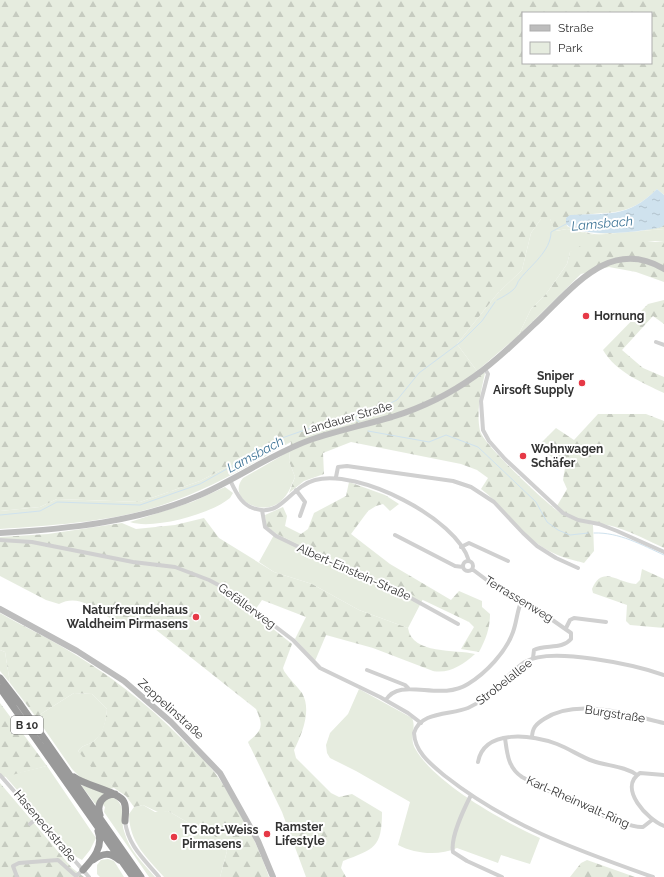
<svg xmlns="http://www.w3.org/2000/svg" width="664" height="877" font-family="Raleway,sans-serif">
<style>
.green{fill:#e6ecdf}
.forest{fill:url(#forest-firs);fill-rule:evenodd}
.water{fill:url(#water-ripples)}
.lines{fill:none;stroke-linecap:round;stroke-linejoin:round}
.stream{stroke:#cfe2ee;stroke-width:1}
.street{stroke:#d0d0d0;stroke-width:4}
.secondary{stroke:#bdbdbd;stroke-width:6}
.highway{stroke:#9a9a9a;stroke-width:7}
.poi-dot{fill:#e63946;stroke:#fff;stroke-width:1.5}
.labels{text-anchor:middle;stroke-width:4;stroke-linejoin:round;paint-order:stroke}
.shield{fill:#fff;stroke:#707070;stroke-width:1}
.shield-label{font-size:11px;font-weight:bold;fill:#333}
.poi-label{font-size:12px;font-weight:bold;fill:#333;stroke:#fff;text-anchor:start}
.street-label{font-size:12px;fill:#333;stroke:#fff}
.water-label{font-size:13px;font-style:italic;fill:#3f7597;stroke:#fff}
</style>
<defs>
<pattern id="forest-firs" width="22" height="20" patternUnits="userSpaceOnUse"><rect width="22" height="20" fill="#e6ecdf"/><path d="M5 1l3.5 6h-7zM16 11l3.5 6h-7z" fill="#c6cbc0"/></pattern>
<pattern id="water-ripples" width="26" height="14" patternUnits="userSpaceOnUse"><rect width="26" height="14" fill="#cfe2ee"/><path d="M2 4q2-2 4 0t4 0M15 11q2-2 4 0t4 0" fill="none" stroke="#b2c2cd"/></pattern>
</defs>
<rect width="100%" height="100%" fill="#fff"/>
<!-- green -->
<path class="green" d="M541,219H550L556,231L567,229L594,235L664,229V242L655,241L570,252L567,264L546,294L531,309L518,336L477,371L457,344L498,293L522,270L531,233Z
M291,442C251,464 212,488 168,503C115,522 56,525 0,529V511L40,507L57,499L140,502L200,481L225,468Z
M290,451L289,461L295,477C291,486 288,495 281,501C263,518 226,499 243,478Z
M225,487L233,493L230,498C211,514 153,530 130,522L192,502Z
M275,533L341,564L381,580L423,599L408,628L359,610L312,584L274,572L259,562Z
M0,650L5,652L10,683L0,671Z
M359,689L412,718C417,729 408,738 416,750C436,784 504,822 540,838L530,864L501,855L498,863L457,848C439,856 415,854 398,845L410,802L356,771L330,758L327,753L326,745L330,733L348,714Z
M74,693L92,694L107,709C106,721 104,733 94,741C88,746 84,743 78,751L114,788L109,789L82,779L72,769L36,717Z
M47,766L96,838L90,850L82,860L73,855L5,776Z
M81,785L106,793L96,805Z
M111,797C127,802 120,818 124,831C129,850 143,863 155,877H149L104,812L105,807L102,804L107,798Z
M143,805L155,812L168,811L194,826L205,828L220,841L227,851L220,877H164C147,858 129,842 129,814L134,807Z
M108,859L114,861L124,877H100L97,874V865L101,860Z"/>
<!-- forest -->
<path class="forest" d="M0,0H664V195L657,189C624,222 606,208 566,218L567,226L575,230L594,234L640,231L664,225V229L594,235L567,229L555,231L550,219H541L531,233L522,270L498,293L457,344L477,371L485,373C481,392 476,411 480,431C484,445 545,502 559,512C569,519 581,522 593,525L594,551L584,563C573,560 560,557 549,551C522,537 506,508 481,489L488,478L477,470L461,464L351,442L323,453L324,474L304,481L289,493L295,477L289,461L291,442L225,468L200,481L140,502L57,499L40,507L0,511ZM523,13H651V63H523Z
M589,241L664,242V282L636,272L609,267L581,274L518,336L531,309L546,294L567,264L570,252Z
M664,300V324L653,316L622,350L643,368L664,377V393C641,382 616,372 603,350L648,304Z
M598,414H646L664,421V548C649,541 634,533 618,528C599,521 572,523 557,506L567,489L563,480L565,468L538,446L556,428L574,440Z
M349,482L385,495L399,504L390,511L383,504L376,506L368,511L351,534L390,564L451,600L459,591L482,601V607L490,614C490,628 486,639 479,652L461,649L474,627L469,622L381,580L314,552L275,533L266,526L265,515L283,507L287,516L285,526L301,534L308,529L314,513L346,496Z
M204,518L219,538L274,572L312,584L359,610L408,628C412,655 456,649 475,654C463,665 449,674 433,671L373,648L326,635L315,661L295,639L306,617L262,600L253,613L292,644L283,668L284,671C289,679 297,686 302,693C312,710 302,734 294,750L296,758L331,793L339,797L352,794L382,812C382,848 374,849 343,861L341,868L346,877H306L282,812L248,742C262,730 264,727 256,709L155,629L139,622L131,629C107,622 85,590 59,604L46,600L0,576V537L48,534L122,523L136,529L175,525Z
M642,569L664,579V628L630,625L626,621L627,605L593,593L592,589C602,564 618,583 636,584L640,580Z
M0,613C20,625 41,634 61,646C107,673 146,702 183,740C195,752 208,763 218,777C238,806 258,844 269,877H220L227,851L220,841L205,828L194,826L168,811L160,813L143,805L134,807L126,796L114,788L92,768L78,751C84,743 88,746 94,741C103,733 106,721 107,709L92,694L74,693L36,717L10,683L5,652L0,650Z
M0,703L47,766L0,778Z
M0,783L72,868L84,877H0Z
M587,860L635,877H570L581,863Z"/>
<!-- water -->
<path class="water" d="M657,189L664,195V225L662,227C643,232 579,239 566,224V218L570,215C608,213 628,218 657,189Z"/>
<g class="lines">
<!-- stream -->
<path class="stream" d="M497,300C503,297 508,294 513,290C517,287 517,282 520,279C530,266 551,251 551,232L566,224
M354,418L359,422
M368,431L429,442L446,435L478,447L536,502L547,522L558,530L570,535L588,533
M0,515L40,511L57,502L140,505L200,484L282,438L319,425L371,412L397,400L419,373L462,341L482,321L495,302
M594,533C619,532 642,545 664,555"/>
<!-- street -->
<path class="street" d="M656,342L664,345
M485,369L488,374L481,401L483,430L489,441L505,459L563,513L578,520L599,524L617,531L664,552
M336,477L338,467L347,466L453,481L471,487L494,502L523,533L537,546L556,558L578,568
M230,480C237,495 243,508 261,510C283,513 292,486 315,480C357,468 457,518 469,561
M296,490L305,502L300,516
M262,510L265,527L276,536L305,550L334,565L400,592L458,624
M395,535L455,566L463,567
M0,540L32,542L133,562L175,567L209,580L226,589L293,640L320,668L380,697L408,713L421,723
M461,547L469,543L508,561
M463 566a5 5 0 1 1 10 0a5 5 0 1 1-10 0Z
M472,569L488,581L531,605L571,633V639C562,650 545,644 534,650L533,658
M566,628L570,620L574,618L606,622
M367,670L405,685L408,688
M386,700C400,676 440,702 468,684C486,673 506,652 513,632C517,621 517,610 522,600
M505,738C507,753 508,768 522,777C542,788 624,829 643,827L652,820
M532,738C532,728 536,724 544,719C577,697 629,715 664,723
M478,762C484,728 534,735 557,744C570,749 581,757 593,761C607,766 625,766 637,775
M0,775L89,877
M664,775L640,773C617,788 648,820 664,826
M471,795C464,809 450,837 453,852L467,861L502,877
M125,821C128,846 144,859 159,877
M30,824L37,818
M17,877L13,866L19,863L58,860L76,876L83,870
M653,877C577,850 510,827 445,776C432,765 415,753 414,733C420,711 451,715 468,708C491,698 504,676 525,662C550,646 635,665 664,675"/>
<!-- secondary -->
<path class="secondary" d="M0,533C67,529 138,522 200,495C237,479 271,454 310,440C336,431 364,425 392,417C421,408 450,394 475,376C499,359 520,338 542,317C576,284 612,238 664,269
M0,609L77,651L124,681L171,722L220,773L258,841L273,877"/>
<!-- highway -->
<path class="highway" d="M0,678L20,704L141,877
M0,688L133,877
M74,777C86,786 120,792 124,802C127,808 125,815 125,821
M100,815C96,803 103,795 115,794
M93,860C103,853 110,852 119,860
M83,870C93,859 104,847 98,831"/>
</g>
<!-- markers -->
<g class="poi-dot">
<circle cx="586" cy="316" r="4"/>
<circle cx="582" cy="383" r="4"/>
<circle cx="523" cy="456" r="4"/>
<circle cx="196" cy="617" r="4"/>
<circle cx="267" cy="834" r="4"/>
<circle cx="174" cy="837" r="4"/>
</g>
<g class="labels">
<!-- shield labels -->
<rect class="shield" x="11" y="716" width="32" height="18" rx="3"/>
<g class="shield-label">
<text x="27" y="729">B 10</text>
</g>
<!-- poi labels -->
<g class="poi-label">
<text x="594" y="320">Hornung</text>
<text x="574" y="380" text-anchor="end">Sniper<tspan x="574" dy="14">Airsoft Supply</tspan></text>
<text x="531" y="453">Wohnwagen<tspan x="531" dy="14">Schäfer</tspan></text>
<text x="188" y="614" text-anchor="end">Naturfreundehaus<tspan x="188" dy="14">Waldheim Pirmasens</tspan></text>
<text x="275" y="831">Ramster<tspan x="275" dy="14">Lifestyle</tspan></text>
<text x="182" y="834">TC Rot-Weiss<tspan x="182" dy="14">Pirmasens</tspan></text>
</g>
<!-- street labels -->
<g class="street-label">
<text transform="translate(348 418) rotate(-16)" y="4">Landauer Straße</text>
<text transform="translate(354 572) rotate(24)" y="4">Albert-Einstein-Straße</text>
<text transform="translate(519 599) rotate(31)" y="4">Terrassenweg</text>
<text transform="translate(247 606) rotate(36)" y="4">Gefällerweg</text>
<text transform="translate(504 682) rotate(-38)" y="4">Strobelallee</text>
<text transform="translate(171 709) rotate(42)" y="4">Zeppelinstraße</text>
<text transform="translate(615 714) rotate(9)" y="4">Burgstraße</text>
<text transform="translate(578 802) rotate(24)" y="4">Karl-Rheinwalt-Ring</text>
<text transform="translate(45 826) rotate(50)" y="4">Haseneckstraße</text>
</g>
<!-- water labels -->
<g class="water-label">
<text transform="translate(602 223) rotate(-5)" y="5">Lamsbach</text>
<text transform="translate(255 454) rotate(-28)" y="5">Lamsbach</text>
</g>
</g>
<!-- legend -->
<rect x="522" y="12" width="130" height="52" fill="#ffffff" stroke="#adadad"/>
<rect x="530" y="25" width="20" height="6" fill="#bdbdbd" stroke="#adadad"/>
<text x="558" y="32" font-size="12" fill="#333333">Straße</text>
<rect x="530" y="42" width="20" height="12" fill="#e6ecdf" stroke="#adadad"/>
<text x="558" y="52" font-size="12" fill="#333333">Park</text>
</svg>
